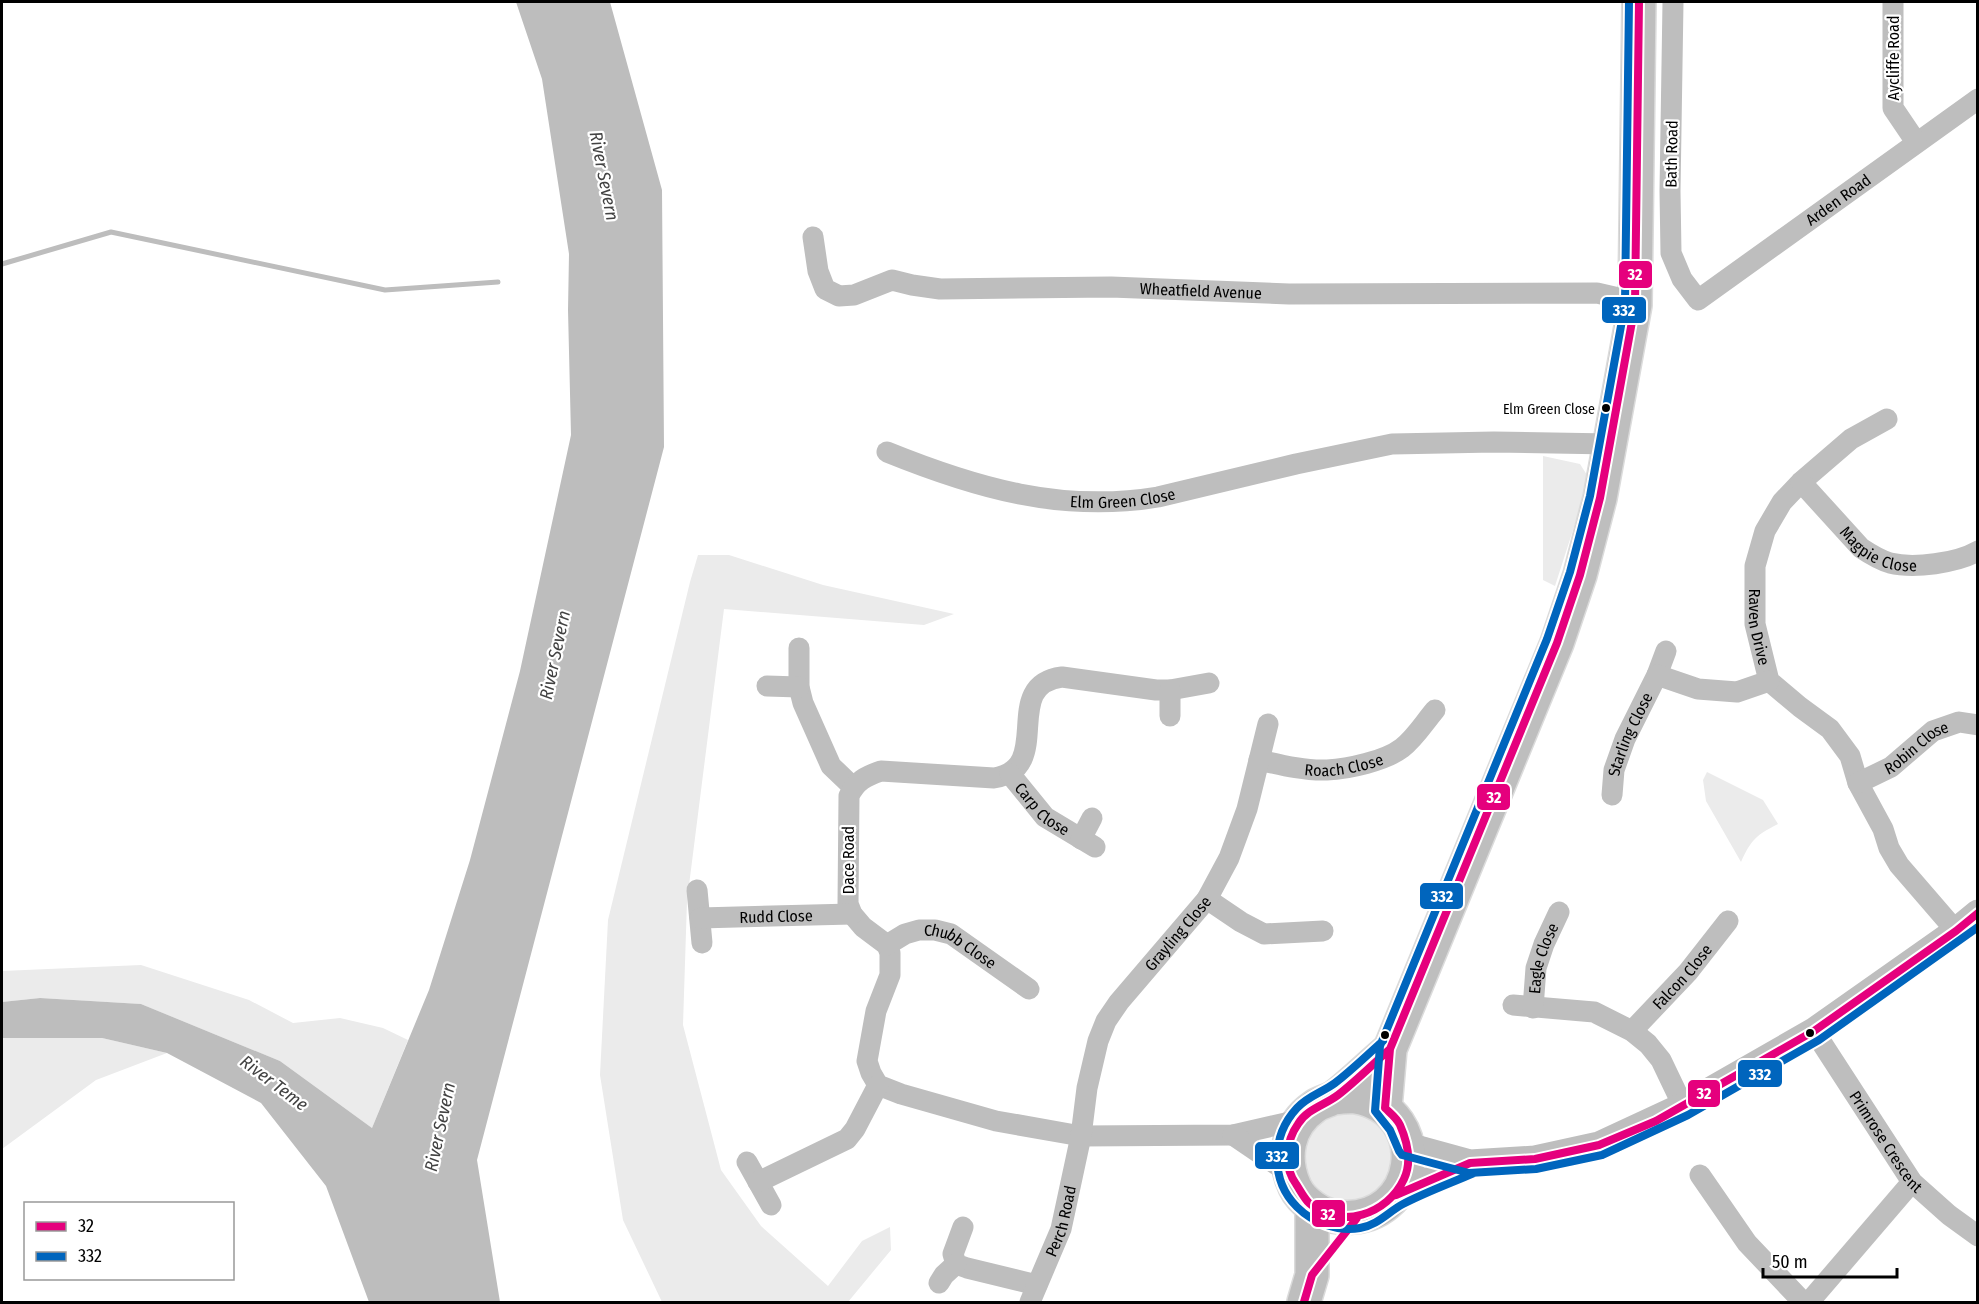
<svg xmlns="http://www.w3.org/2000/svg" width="1979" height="1304" font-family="'Fira Sans Condensed',sans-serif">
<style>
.green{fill:#ebebeb}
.water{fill:#bdbdbd}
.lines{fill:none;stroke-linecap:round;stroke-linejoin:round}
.stream{stroke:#bdbdbd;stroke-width:5}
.primary-casing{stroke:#dbdbdb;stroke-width:36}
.minor{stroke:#bebebe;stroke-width:21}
.tertiary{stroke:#bebebe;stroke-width:27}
.primary{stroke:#bebebe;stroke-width:33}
.bus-1-casing{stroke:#fff;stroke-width:12}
.bus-2-casing{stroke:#fff;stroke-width:12}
.bus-1{stroke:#e5007d;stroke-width:8}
.bus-2{stroke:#0065bd;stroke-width:8}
.bus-dot{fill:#000;stroke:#fff;stroke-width:2}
.labels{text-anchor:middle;stroke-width:4.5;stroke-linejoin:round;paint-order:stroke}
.bus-label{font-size:14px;fill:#000;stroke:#fff;text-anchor:end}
.street-label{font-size:16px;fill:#000;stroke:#fff}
.water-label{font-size:18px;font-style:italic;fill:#424242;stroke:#fff}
.line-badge{stroke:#fff;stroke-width:2}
.badge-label{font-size:16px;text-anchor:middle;font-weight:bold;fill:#fff}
</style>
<rect width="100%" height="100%" fill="#fff"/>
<!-- green -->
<path class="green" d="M1543,456L1580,464L1587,475L1582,502L1555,586L1543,580Z
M698,555H729L823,585L954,614L924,625L724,609L687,901L683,1025L721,1170L761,1226L828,1286L862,1241L890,1227L891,1250L848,1302H662L623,1220L600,1075L608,920L690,582Z
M1707,772L1763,800L1778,824C1756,835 1751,840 1741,862L1706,801L1703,780Z
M141,965L249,1000L293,1023L340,1018L383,1028L408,1040L372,1128L280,1061L141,1004L40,998L2,1002V971Z
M7,1037L102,1038L167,1053L96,1080L2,1149V1038Z
M1345,1109L1386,1126L1397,1153L1389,1184L1362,1202L1330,1200L1317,1191L1307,1178L1302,1163L1303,1146L1318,1121Z"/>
<!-- water -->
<path class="water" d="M516,2H610L662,190L664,447L477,1160L500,1302H369L326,1186L261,1103L167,1053L102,1038H2V1002L40,998L141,1004L280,1061L372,1128L429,990L470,860L520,671L571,435L568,310L569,254L542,79Z"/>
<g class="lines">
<!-- stream -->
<path class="stream" d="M2,264L111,232L385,290L498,282"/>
<!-- primary casing -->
<g class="primary-casing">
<path id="primary" d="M1333,1098C1341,1097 1349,1096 1356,1097C1435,1111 1420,1225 1339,1217C1322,1216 1302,1202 1295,1187C1282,1158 1287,1126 1314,1107C1320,1102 1329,1101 1335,1097C1354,1082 1372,1064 1390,1049
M1385,1108L1390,1049L1557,643L1580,575L1600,498L1635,305L1639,2
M1304,1302L1312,1275V1207"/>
</g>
<!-- minor -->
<g class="minor">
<path id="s1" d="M1673,2L1670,191L1671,253L1682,279L1698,300L1978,99"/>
<path d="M1893,2V108L1916,142"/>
<path id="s2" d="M813,237L818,271L825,289L839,296L854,295L892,280L912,285L940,289L1111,287L1289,294L1597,293L1623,299L1635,305"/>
<path id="s3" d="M1887,419L1851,439L1801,482L1782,502L1765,531L1755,566V624L1769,681L1800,707L1830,729L1850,756L1858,783L1883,829L1889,848L1899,865L1956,931"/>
<path id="s4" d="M887,452C976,488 1061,513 1158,497L1296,464L1392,444L1494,442L1611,444"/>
<path id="s5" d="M1801,482L1861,548C1870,554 1880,560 1890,563C1914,569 1957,563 1978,551"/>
<path d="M799,648V687L803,703L831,766L853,787"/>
<path d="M1657,675L1666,651"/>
<path d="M1209,683L1170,690H1156L1062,677C999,685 1056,768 994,778L881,771C866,776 856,781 849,796L848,904L852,914L863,927L887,945L890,953V975L876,1011L867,1061L871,1073L878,1085L901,1094L996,1121L1081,1136L1233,1135L1299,1120"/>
<path d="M767,686L799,687"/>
<path d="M1170,716V690"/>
<path id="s6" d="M1259,760C1281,765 1305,771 1327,770C1348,769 1385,761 1402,748C1415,738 1424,723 1435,710"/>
<path id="s7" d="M1010,774L1045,817L1095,847"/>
<path id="s8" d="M1858,783L1891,767L1933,731L1959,722L1978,725"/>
<path id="s9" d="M1612,795L1614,770L1625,739L1657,675L1698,689L1737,692L1769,681"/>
<path d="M1081,839L1092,818"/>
<path d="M697,890L702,943"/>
<path d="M1207,899L1241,922L1264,934L1323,931"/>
<path id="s10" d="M700,918L852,914"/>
<path id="s11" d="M887,945L905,934L919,930H935L951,934L1029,989"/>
<path d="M1513,1005L1594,1012L1632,1031L1648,1044L1661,1060L1683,1106"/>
<path id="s12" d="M1533,1008L1536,968L1544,944L1559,912"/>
<path id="s13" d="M1632,1031L1688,972L1728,921"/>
<path id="s14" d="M1814,1031L1912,1182L1949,1215L1978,1236"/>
<path d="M1233,1135L1289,1173"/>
<path d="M747,1162L771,1205"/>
<path d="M1700,1175L1747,1243L1803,1302"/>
<path d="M758,1182L847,1139L855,1129L878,1085"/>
<path d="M963,1227L953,1254L956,1264L967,1268L1037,1285"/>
<path d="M939,1283L944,1275L956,1264"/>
<path id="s15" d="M1030,1302L1061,1229L1081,1136L1087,1088L1098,1041L1106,1021L1119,1002L1207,899L1229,858L1247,809L1268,724"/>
<path d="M1809,1302L1912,1182"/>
</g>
<!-- tertiary -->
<path class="tertiary" d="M1408,1146L1470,1163L1535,1159L1599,1145L1683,1106L1814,1031L1956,931L1978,913
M1396,1195L1470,1163"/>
<!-- primary -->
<use href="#primary" class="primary"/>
<!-- bus-1 casing -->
<g class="bus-1-casing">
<path id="bus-1" d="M1390,1049L1385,1108C1390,1113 1397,1118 1400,1125C1407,1141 1412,1162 1404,1179C1388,1214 1340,1231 1309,1203C1304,1198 1300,1190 1296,1184C1283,1166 1286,1141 1298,1124C1307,1109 1325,1105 1338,1095C1356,1081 1373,1064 1390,1049Z
M1390,1049L1557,643L1580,575L1600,498L1635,305L1639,2
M1396,1195L1470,1163L1535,1159L1599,1145L1656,1121L1814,1031L1956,931L1978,913
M1304,1302L1312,1275L1357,1218"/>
</g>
<!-- bus-2 casing -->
<g class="bus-2-casing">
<path id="bus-2" d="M1629,2L1625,304L1590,496L1570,572L1547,639L1380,1046L1375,1111L1390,1130L1399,1151L1402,1155L1469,1173L1536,1169L1602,1155L1688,1115L1819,1040L1978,927
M1383,1041C1367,1055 1352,1070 1335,1083C1323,1092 1308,1096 1297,1108C1271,1136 1270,1180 1297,1207C1313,1223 1338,1232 1360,1228C1378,1225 1388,1212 1403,1204C1426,1192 1451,1183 1474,1173"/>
</g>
<!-- bus-1 -->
<use href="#bus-1" class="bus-1"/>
<!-- bus-2 -->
<use href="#bus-2" class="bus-2"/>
</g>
<!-- markers -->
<g class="bus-dot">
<circle cx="1606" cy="408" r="5"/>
<circle cx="1810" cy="1033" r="5"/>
<circle cx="1385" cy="1035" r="5"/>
</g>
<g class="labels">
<!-- bus labels -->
<g class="bus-label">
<text x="1595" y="414">Elm Green Close</text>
</g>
<!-- street labels -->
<g class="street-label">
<text transform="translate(1893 58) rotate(-90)" y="6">Aycliffe Road</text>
<text transform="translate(1671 154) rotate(-89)" y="6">Bath Road</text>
<text dy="6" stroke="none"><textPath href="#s1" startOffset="478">Arden Road</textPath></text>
<text dy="6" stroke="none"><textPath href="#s2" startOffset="435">Wheatfield Avenue</textPath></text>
<text dy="6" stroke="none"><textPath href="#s4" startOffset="243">Elm Green Close</textPath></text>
<text dy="6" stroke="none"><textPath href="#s5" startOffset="106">Magpie Close</textPath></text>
<text dy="6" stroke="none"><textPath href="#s3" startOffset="266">Raven Drive</textPath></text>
<text dy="6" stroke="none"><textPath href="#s9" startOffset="64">Starling Close</textPath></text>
<text dy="6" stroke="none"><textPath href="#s8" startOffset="69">Robin Close</textPath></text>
<text dy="6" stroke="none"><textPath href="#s6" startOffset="86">Roach Close</textPath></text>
<text dy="6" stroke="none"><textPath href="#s7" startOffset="48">Carp Close</textPath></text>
<text transform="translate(848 860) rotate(-90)" y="6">Dace Road</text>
<text dy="6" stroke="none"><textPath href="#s10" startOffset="76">Rudd Close</textPath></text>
<text dy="6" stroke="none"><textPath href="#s15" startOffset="406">Grayling Close</textPath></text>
<text dy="6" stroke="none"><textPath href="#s11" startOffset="81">Chubb Close</textPath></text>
<text dy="6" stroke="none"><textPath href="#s12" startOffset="51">Eagle Close</textPath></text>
<text dy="6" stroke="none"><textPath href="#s13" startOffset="74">Falcon Close</textPath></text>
<text dy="6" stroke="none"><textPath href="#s14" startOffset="132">Primrose Crescent</textPath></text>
<text dy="6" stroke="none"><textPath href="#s15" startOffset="87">Perch Road</textPath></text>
</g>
<!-- water labels -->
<g class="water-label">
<text transform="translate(604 176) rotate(79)" y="6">River Severn</text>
<text transform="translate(555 655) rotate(-78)" y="6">River Severn</text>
<text transform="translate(274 1083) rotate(37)" y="6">River Teme</text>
<text transform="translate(440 1127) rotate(-78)" y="6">River Severn</text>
</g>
</g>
<g class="line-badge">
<rect x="1618" y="260" width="35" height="29" rx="6" fill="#e5007d"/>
<rect x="1601" y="296" width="46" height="28" rx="6" fill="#0065bd"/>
<rect x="1476" y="783" width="35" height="28" rx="6" fill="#e5007d"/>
<rect x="1419" y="882" width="45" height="28" rx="6" fill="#0065bd"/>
<rect x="1737" y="1059" width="46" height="29" rx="6" fill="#0065bd"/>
<rect x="1687" y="1079" width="34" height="29" rx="6" fill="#e5007d"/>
<rect x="1254" y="1141" width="46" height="29" rx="6" fill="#0065bd"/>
<rect x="1311" y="1199" width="35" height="29" rx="6" fill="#e5007d"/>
</g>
<g class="badge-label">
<text x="1635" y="280">32</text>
<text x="1624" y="316">332</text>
<text x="1494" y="803">32</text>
<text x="1442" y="902">332</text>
<text x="1760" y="1080">332</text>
<text x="1704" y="1099">32</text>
<text x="1277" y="1162">332</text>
<text x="1328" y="1220">32</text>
</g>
<!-- border -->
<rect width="1979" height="1304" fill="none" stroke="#000000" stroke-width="6"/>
<!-- legend -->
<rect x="24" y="1202" width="210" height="78" fill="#ffffff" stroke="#999999" stroke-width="1.5"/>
<rect x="36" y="1222" width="30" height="9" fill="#e5007d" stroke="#999999" stroke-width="1.5"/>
<text x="78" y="1232" font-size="18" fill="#000000">32</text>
<rect x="36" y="1252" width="30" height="9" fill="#0065bd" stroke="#999999" stroke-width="1.5"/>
<text x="78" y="1262" font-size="18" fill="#000000">332</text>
<!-- scale -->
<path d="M1763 1268v9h134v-9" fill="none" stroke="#000000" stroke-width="3"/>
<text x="1772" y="1268" font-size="18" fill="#000000" stroke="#ffffff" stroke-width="4.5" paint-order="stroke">50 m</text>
</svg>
